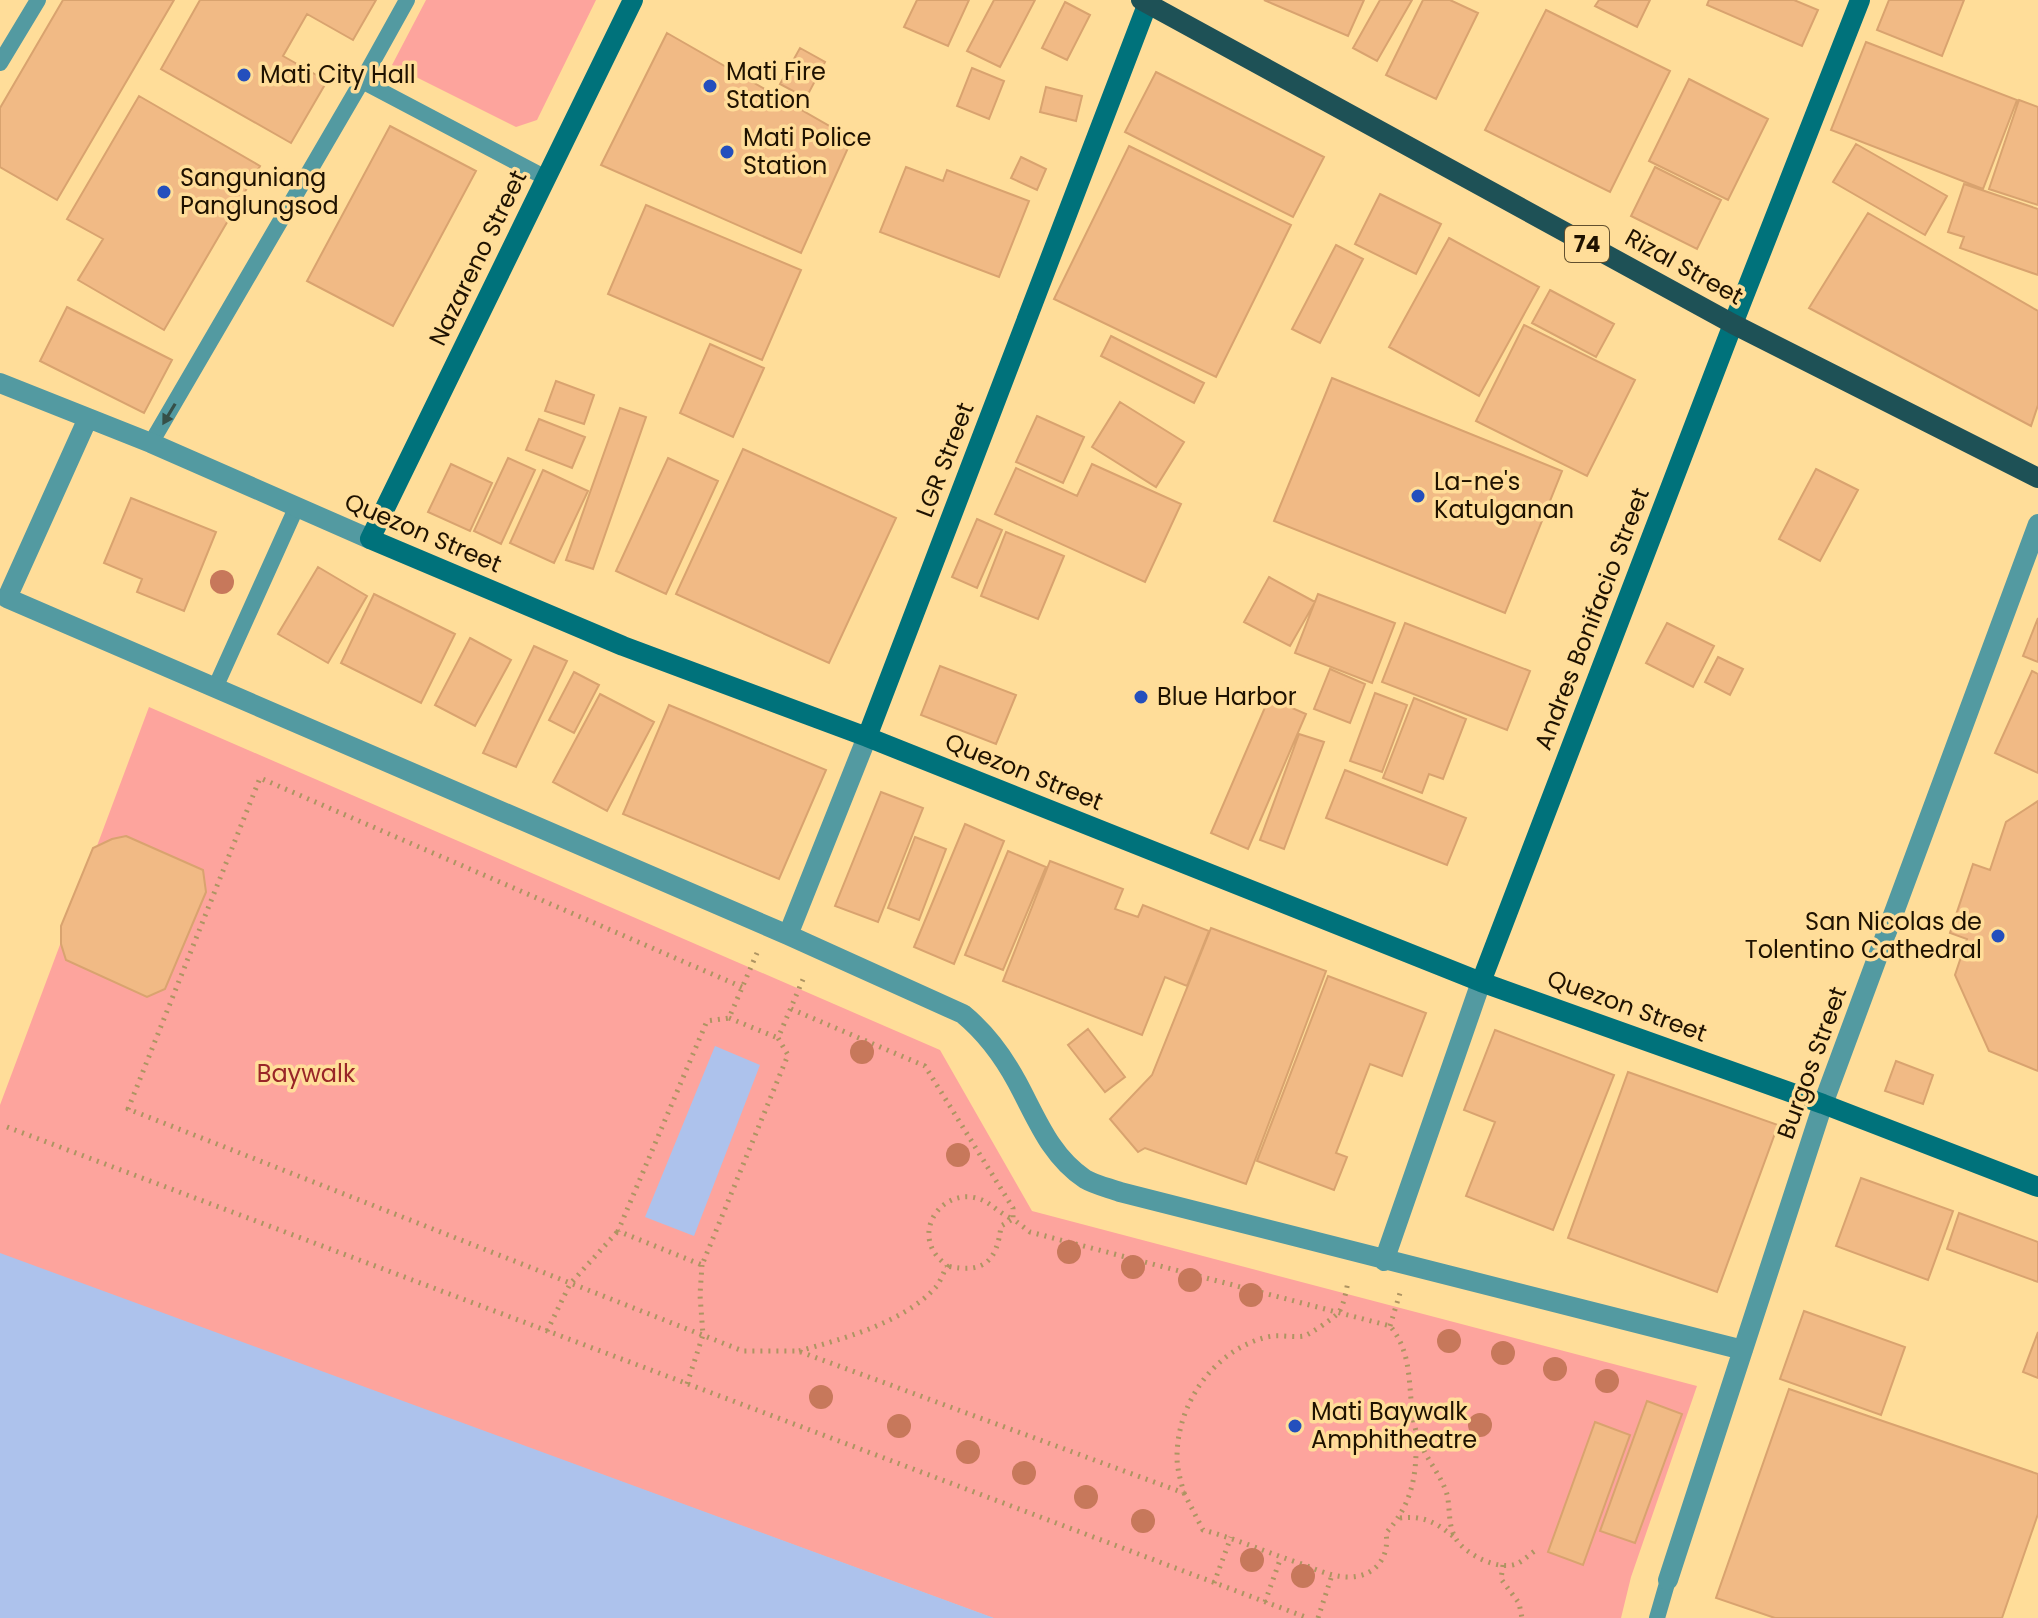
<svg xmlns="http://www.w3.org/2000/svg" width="2038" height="1618" font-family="Poppins,sans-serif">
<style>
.green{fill:#fda49d}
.water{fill:#adc2ec}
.building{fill:#f1ba85;stroke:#d9a36f;stroke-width:2}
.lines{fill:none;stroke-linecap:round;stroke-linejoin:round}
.path{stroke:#ae9462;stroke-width:5;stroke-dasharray:2 6;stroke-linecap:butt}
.lane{stroke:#539aa1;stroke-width:16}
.street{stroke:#539aa1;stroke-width:20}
.secondary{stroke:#00727b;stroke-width:20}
.primary{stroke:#1e5156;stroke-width:20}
.tree{fill:#c7785b}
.oneway{fill:#364f48}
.poi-dot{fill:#244fbd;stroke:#fd9;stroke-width:3}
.labels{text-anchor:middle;stroke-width:7;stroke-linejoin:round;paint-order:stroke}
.shield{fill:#fd9;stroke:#624f2e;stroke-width:2}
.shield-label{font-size:22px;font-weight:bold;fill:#1f1200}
.poi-label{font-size:24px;fill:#1f1200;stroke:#fd9;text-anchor:start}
.street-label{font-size:24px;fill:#1f1200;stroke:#fd9}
.park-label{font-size:24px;fill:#992528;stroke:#fd9}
</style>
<rect width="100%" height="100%" fill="#fd9"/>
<!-- green -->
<path class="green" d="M426,0H596L537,120L516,127L392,65Z
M149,707L940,1050L1032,1211L1697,1386L1631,1577L1621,1618H993L0,1254V1105Z"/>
<!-- water -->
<path class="water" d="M715,1046L760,1065L694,1236L645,1217Z
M0,1253L994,1618H0Z"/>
<!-- building -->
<path class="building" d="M63,0H174L57,200L0,167V108Z
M200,0H376L353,40L307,14L283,56L327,81L291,143L161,69Z
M917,0H969L948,46L904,27Z
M994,0H1035L1000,67L967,51Z
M1264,0H1364L1348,36Z
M1380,0H1412L1377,61L1353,48Z
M1423,0H1450L1478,13L1436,99L1386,75Z
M1599,0H1650L1637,27L1595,6Z
M1709,0H1794L1818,10L1802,46L1707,5Z
M1889,0H1964L1942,56L1877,30Z
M1065,2L1090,15L1067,60L1042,48Z
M1546,10L1670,71L1610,192L1485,130Z
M667,33L852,139L801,253L601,165Z
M1866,42L2017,100L1983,189L1831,130Z
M800,48L825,62L806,98L780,84Z
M972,68L1004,81L989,119L957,106Z
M1156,72L1324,157L1293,217L1125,132Z
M1689,79L1768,119L1728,200L1649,161Z
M1046,87L1082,96L1076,121L1040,112Z
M139,96L260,166L164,330L78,280L103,239L67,219Z
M2019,100L2038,107V205L1989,189Z
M390,126L476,171L393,326L307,281Z
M1856,144L1947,196L1925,235L1833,182Z
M1129,146L1291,225L1216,377L1054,299Z
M1021,157L1046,169L1037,190L1011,178Z
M906,167L943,181L947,170L1029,201L999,277L880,232Z
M1655,167L1721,200L1697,249L1631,216Z
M1964,184L2038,209V275L1960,248L1964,237L1948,232Z
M1380,194L1441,224L1416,274L1355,244Z
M646,205L801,270L762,360L608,294Z
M1868,213L2038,311V405L2031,426L1809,308Z
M1449,238L1539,287L1479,396L1389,347Z
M1336,245L1363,259L1320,343L1292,329Z
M1550,290L1614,324L1596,357L1532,323Z
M67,307L172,360L144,413L40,361Z
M1524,325L1635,380L1587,476L1476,421Z
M1111,336L1204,383L1194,403L1101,356Z
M710,344L764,368L733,437L680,413Z
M1332,378L1562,471L1505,613L1274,521Z
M556,381L594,395L584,424L545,411Z
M1120,402L1184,442L1156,487L1092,447Z
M620,408L646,417L593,569L566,560Z
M1037,416L1084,437L1063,483L1016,462Z
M539,419L585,437L572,468L526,450Z
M743,449L896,518L829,663L676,594Z
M508,458L535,470L501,544L474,531Z
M668,458L718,481L666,594L616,571Z
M451,464L492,483L470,531L428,512Z
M1092,464L1181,504L1145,582L995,514L1016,468L1077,496Z
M1816,469L1858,490L1820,561L1779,539Z
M543,470L588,491L554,563L510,543Z
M131,498L216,532L184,611L137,592L142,579L104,563Z
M977,519L1002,530L977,588L952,577Z
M1006,532L1064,556L1038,619L981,596Z
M318,567L367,596L328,663L278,634Z
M1269,577L1315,602L1290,646L1244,622Z
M374,594L455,634L421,703L341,663Z
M1318,594L1395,623L1372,683L1295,653Z
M2038,618V662L2023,656Z
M1405,623L1530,671L1507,730L1382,682Z
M1667,623L1714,646L1693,687L1646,663Z
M470,638L511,660L475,726L435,705Z
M534,646L567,661L516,767L483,753Z
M1718,657L1743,669L1730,695L1705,682Z
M940,666L1016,695L996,744L921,715Z
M1330,669L1365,684L1350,723L1314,709Z
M2032,671L2038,674V773L1995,753Z
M574,672L599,685L574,733L549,720Z
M1375,693L1407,705L1382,772L1350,761Z
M600,694L654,722L607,811L553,782Z
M1269,698L1306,714L1248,849L1211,833Z
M1414,698L1466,719L1443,779L1429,774L1422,793L1383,778Z
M669,705L826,770L779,879L623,814Z
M1299,734L1324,742L1284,849L1260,840Z
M1345,770L1466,818L1447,865L1326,818Z
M881,792L923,808L878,922L835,906Z
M2038,801V1071L1989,1051L1955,975L1967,939L1950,933L1973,864L1990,870L2006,822Z
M965,824L1004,841L954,964L914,947Z
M126,836L203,870L206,892L165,989L147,997L66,960L61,944V926L93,848L112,839Z
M915,837L946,849L919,920L888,908Z
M1008,851L1046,867L1003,970L965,955Z
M1050,861L1123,889L1115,909L1138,917L1143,905L1209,931L1187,986L1165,977L1142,1035L1003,981Z
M1211,928L1326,971L1246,1184L1145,1148L1138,1152L1110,1119L1152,1075Z
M1328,976L1426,1013L1402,1076L1370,1064L1336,1153L1347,1157L1334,1190L1257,1161Z
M1088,1029L1125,1077L1105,1092L1068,1045Z
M1495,1030L1614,1075L1553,1230L1466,1196L1495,1122L1464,1110Z
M1896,1061L1933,1075L1923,1104L1885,1091Z
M1628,1072L1778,1125L1717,1292L1568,1238Z
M1861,1178L1953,1211L1928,1280L1836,1246Z
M1959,1213L2038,1242V1282L1947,1249Z
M1804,1311L1905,1347L1881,1415L1780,1379Z
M2038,1332V1378L2023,1372Z
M1789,1389L2038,1474V1514L2002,1618H1775L1716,1598Z
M1647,1401L1682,1414L1635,1543L1600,1531Z
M1595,1422L1630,1435L1583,1565L1548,1552Z"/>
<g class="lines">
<!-- path -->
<path class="path" d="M757,953L729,1018L707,1021L618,1231L702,1265L788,1055L778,1038L804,977
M742,987L260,778L128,1109L743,1351H798L1184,1493C1181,1482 1177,1469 1177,1457C1177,1403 1214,1350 1267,1337C1279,1334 1292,1338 1304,1336C1309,1335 1337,1316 1339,1312C1344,1304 1346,1291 1348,1282
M791,1009L925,1066L1013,1208V1219L1030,1232L1390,1326C1416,1357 1406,1395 1416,1431C1422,1454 1438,1470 1446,1491C1451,1506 1447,1525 1456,1539C1465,1554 1498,1571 1516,1564C1522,1562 1530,1554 1536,1550
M729,1018L778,1038
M7,1127L1308,1618
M1390,1326L1400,1293
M547,1331L570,1284L618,1231
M799,1351C842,1339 903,1323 935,1288C940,1283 943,1273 947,1266C943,1262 937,1257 934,1252C917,1224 945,1190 976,1198C990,1201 999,1214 1013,1219L1001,1226C997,1262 983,1274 947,1266
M687,1384L703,1335L700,1295L702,1265
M1184,1493L1203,1530C1237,1539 1268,1553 1302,1564C1317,1570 1332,1577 1349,1577C1375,1577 1390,1557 1386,1533C1412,1504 1417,1476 1416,1438
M1400,1518C1424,1515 1437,1523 1455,1538
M1503,1565L1501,1579L1519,1603L1522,1618
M1214,1583L1231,1537
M1265,1602L1281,1557
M1318,1618L1332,1575"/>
<!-- lane -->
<path class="lane" d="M0,63L38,0
M362,81L546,178
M151,443L362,81L407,0
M215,688L297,506
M1657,1618L1668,1580"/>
<!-- street -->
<path class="street" d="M0,383L151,443L370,539
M88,418L7,598L788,935L963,1014C986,1033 1003,1056 1017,1082C1036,1117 1050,1156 1085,1179C1095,1185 1109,1188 1120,1192L1743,1350
M788,935L867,737
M1384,1261L1481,982
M1668,1580L1823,1104L2038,524"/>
<!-- secondary -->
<path class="secondary" d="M633,0L370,539L623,646L867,737L1481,982L1823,1104L2038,1187
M867,737L1149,0
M1481,982L1733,324L1860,0"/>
<!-- primary -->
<path class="primary" d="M1141,0L1733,324L2038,478"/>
</g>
<!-- trees -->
<g class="tree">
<circle cx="222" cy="582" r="12"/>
<circle cx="862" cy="1052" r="12"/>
<circle cx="958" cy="1155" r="12"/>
<circle cx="1069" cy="1252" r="12"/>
<circle cx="1133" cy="1267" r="12"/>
<circle cx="1190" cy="1280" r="12"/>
<circle cx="1251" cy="1295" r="12"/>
<circle cx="1449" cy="1341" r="12"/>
<circle cx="1503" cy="1353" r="12"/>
<circle cx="1555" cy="1369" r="12"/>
<circle cx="1607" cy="1381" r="12"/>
<circle cx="821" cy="1397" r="12"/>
<circle cx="1480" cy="1425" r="12"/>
<circle cx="899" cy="1426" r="12"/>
<circle cx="968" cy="1452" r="12"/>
<circle cx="1024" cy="1473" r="12"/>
<circle cx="1086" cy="1497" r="12"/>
<circle cx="1143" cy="1521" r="12"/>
<circle cx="1252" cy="1560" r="12"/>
<circle cx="1303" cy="1576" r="12"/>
</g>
<!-- one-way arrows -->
<defs><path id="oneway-solid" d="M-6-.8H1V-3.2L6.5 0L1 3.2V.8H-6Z" transform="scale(2)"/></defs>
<use class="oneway" href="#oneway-solid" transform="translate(169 414) rotate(121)"/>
<!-- markers -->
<g class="poi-dot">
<circle cx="244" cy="75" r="8"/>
<circle cx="710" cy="86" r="8"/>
<circle cx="727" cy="152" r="8"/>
<circle cx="164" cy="192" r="8"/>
<circle cx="1418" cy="496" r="8"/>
<circle cx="1141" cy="697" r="8"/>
<circle cx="1998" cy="936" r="8"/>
<circle cx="1295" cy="1426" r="8"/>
</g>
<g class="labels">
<!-- shield labels -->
<rect class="shield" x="1565" y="226" width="44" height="36" rx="6"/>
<g class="shield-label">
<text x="1587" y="252">74</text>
</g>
<!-- poi labels -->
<g class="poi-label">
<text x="726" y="80">Mati Fire<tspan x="726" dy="28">Station</tspan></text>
<text x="260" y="83">Mati City Hall</text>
<text x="743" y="146">Mati Police<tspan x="743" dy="28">Station</tspan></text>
<text x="180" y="186">Sanguniang<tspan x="180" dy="28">Panglungsod</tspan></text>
<text x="1434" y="490">La-ne's<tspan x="1434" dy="28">Katulganan</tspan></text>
<text x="1157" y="705">Blue Harbor</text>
<text x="1982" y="930" text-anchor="end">San Nicolas de<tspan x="1982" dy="28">Tolentino Cathedral</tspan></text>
<text x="1311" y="1420">Mati Baywalk<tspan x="1311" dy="28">Amphitheatre</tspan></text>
</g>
<!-- street labels -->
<g class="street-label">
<text transform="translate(478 258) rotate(-64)" y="8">Nazareno Street</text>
<text transform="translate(1684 267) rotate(29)" y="8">Rizal Street</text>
<text transform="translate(945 460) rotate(-69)" y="8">LGR Street</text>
<text transform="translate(423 533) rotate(23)" y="8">Quezon Street</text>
<text transform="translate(1592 619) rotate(-69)" y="8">Andres Bonifacio Street</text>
<text transform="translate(1024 772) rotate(22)" y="8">Quezon Street</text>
<text transform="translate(1627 1006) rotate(20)" y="8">Quezon Street</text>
<text transform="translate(1812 1063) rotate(-70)" y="8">Burgos Street</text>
</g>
<!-- park labels -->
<g class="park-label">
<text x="306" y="1082">Baywalk</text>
</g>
</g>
</svg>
